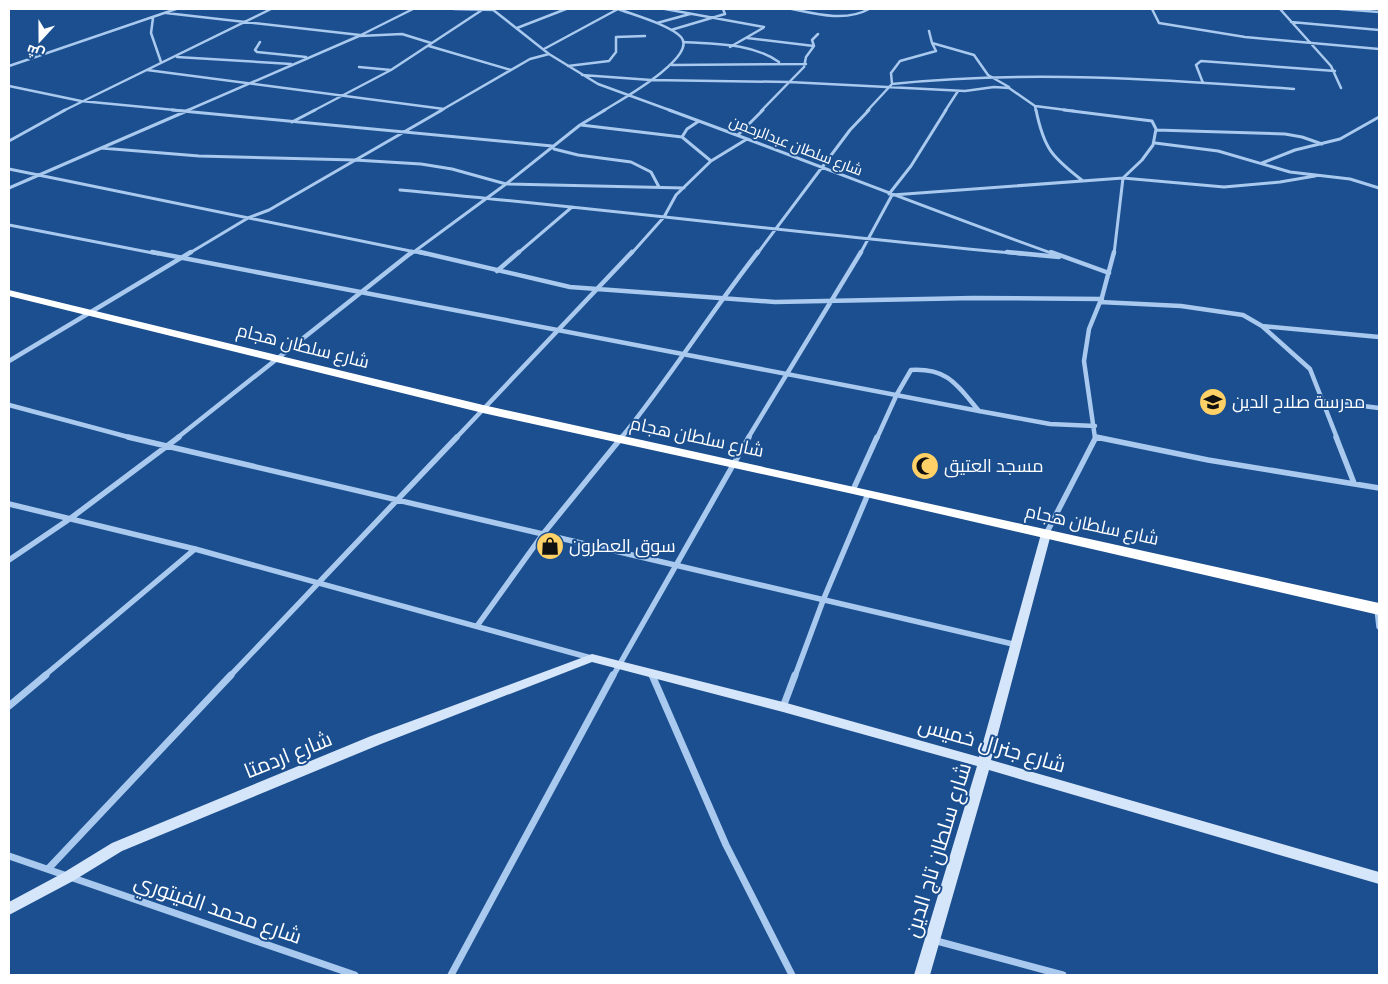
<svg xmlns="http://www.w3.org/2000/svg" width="1388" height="984" font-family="'Exo 2',Cairo,sans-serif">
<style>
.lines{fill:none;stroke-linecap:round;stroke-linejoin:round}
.street-far4{stroke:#a9c9ee;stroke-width:2.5}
.street-far3{stroke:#a9c9ee;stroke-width:3}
.street-far2{stroke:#a9c9ee;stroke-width:4.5}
.street-far1{stroke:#a9c9ee;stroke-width:5.5}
.street{stroke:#a9c9ee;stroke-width:7}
.secondary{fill:#d6e6fa;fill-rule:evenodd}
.highway{fill:#fff;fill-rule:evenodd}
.labels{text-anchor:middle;stroke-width:4;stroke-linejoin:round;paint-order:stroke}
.far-street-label{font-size:15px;fill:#fff;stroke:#1b4f8f}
.street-label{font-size:18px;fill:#fff;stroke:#1b4f8f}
.poi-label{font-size:18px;fill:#fff;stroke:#1b4f8f;text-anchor:start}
.near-street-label{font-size:21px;fill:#fff;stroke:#1b4f8f}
</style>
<rect width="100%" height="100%" fill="#1b4f8f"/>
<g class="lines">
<!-- street-far4 -->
<path class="street-far4" d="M454,9L494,10
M492,9L549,54L598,84L672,111
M665,9L764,27
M792,9C816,14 846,22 869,9
M1152,9L1159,23L1245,37L1379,49
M1280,9L1331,66L1341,88
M1340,9L1379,12
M166,13L360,35
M153,18L151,33L161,62
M1291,22L1379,30
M657,23L690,14
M517,28L566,9
M671,30L725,14L723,9
M929,31L932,43L974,55L988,75L1009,87
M360,36L402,34L431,43
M747,38L814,46
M260,42L255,50L257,52L306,57
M684,42C716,44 752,43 779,62
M429,46L511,70
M730,47L763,28
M544,49L618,9
M177,57L291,64
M672,65L806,64
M9,66L176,9
M568,66L609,61L616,52V37L645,36
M359,67L391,70
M147,70L444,109
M582,75L651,80L789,82L965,91L994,87L1009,88L1035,106L1074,111
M1203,83L1196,65L1201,61L1335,71
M892,84L891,73L900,61L936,51L932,43
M9,86L81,101L185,111
M1035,106L1036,111
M63,111L271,9
M186,111L359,36L413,9
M313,111L391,70L482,10
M440,111L530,59L549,54
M603,111C617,102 699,57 681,37C670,25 634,15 618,9
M761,111L804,67L806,57L814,46L812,40L818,34
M867,111L892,84C1027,70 1159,79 1294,89
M945,111L958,91"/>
<!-- street-far3 -->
<path class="street-far3" d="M172,110L552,146L554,149L578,155L631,162L651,172L659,187
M669,110C798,157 925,208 1054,254
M1036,110C1044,149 1052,157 1083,181
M1064,110L1152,121L1156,129L1153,145L1142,160L1123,178L1114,254
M292,122L315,110
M581,125L682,137L711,161
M1156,130L1285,134L1302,137L1322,144
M738,135L763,110
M682,137L687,129L699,121
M9,141L65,110
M1155,143L1218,151L1290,172L1350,179L1379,188
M101,148L199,156L355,160L421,164L452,169L506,184L684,188
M1262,163L1295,150L1340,139L1379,117
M9,169L425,254
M9,188L189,110
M400,190C607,209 814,235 1021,254
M889,194L911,166L946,110
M9,225L158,254
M188,254L248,218L269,210L442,110
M411,254L506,184L580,125L605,110
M517,254L572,207
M631,254L664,217L676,195L711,161L747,139
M757,254L850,130L869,110
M860,254L892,195L1123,178L1224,187L1280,182L1315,176"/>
<!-- street-far2 -->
<path class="street-far2" d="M152,252L979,411L1050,424L1095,426
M420,252L570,287L775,302L973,298L1102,299
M1007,252L1059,257
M1051,252L1109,273
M497,271L519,252
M1101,301L1114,252
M1262,326L1310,369L1337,438
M9,361L191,252
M1323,401L1379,408
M9,405L132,438
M1096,437L1101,438
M177,438L412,252
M456,438L632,252
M621,438C670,378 710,313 758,252
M748,438L861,252
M877,438L897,394L911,370C948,368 957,385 979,411
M1095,438L1084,361L1089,329L1100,302L1181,306L1243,315L1262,326L1379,337"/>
<!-- street-far1 -->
<path class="street-far1" d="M128,437L1017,645
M1096,437L1208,460L1379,488
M1336,437L1354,483
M853,490L877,437
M9,504L195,549L591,658
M1046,534L1096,437
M9,560L71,518L179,437
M1377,609L1379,627
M477,626L543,534L622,437
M651,674L652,676
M44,676L195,549
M230,676L457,437
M613,676L749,437
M795,676L824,598L868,494"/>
<!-- street -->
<path class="street" d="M652,675L726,845L792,975
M9,706L46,675
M783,707L795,675
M9,856L355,975
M48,869L231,675
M933,940L1063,975
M451,975L613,675"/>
<!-- secondary -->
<path class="secondary" d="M1046,531L1051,534L991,760L1379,872V884L989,770L930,975H914L977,766L783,712L592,662L381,744L122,851L73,881L9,915V902L63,873L112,843L371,736L592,654L783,702L979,757L1041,534Z"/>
<!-- highway -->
<path class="highway" d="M9,290L483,405L1379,603V615L853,494L483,413L9,296Z"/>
</g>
<!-- icons -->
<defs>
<g id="school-disc" transform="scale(1.4375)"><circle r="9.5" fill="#ffd166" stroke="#1b4f8f"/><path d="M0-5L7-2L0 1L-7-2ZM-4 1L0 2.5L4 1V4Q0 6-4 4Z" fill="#111"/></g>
<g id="mosque-disc" transform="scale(1.4375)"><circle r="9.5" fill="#ffd166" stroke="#1b4f8f"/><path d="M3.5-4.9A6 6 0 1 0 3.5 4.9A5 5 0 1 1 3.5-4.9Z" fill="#111"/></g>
<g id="shop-disc" transform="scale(1.4375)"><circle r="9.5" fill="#ffd166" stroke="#1b4f8f"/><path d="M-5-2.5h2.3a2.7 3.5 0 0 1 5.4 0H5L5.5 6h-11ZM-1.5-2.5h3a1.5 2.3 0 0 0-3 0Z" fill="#111"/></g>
</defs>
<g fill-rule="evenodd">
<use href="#school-disc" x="1213" y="402"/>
<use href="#mosque-disc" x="925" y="466"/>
<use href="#shop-disc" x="550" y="546"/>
</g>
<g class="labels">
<!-- far-street labels -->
<g class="far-street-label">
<text transform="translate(796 146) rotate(21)" y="5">شارع سلطان عبدالرحمن</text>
</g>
<!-- street labels -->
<g class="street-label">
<text transform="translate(303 346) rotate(14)" y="6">شارع سلطان هجام</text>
<text transform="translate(697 437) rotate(12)" y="6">شارع سلطان هجام</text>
<text transform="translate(1092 525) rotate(12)" y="6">شارع سلطان هجام</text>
</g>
<!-- poi labels -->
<g class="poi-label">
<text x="1232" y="408">مدرسة صلاح الدين</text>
<text x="944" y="472">مسجد العتيق</text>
<text x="569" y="552">سوق العطرون</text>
</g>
<!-- near-street labels -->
<g class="near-street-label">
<text transform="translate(992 745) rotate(16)" y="7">شارع جنرال خميس</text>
<text transform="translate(288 755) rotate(-22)" y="7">شارع اردمتا</text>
<text transform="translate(938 850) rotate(-73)" y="7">شارع سلطان تاج الدين</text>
<text transform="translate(218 909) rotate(19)" y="7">شارع محمد الفيتوري</text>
</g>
</g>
<!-- border -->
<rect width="1388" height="984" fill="none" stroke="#ffffff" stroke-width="20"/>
<!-- north arrow -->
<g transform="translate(40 40) rotate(201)" stroke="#1b4f8f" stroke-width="4" paint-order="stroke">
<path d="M0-4L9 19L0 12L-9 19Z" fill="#ffffff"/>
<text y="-8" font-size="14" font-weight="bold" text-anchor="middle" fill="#ffffff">ش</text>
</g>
</svg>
